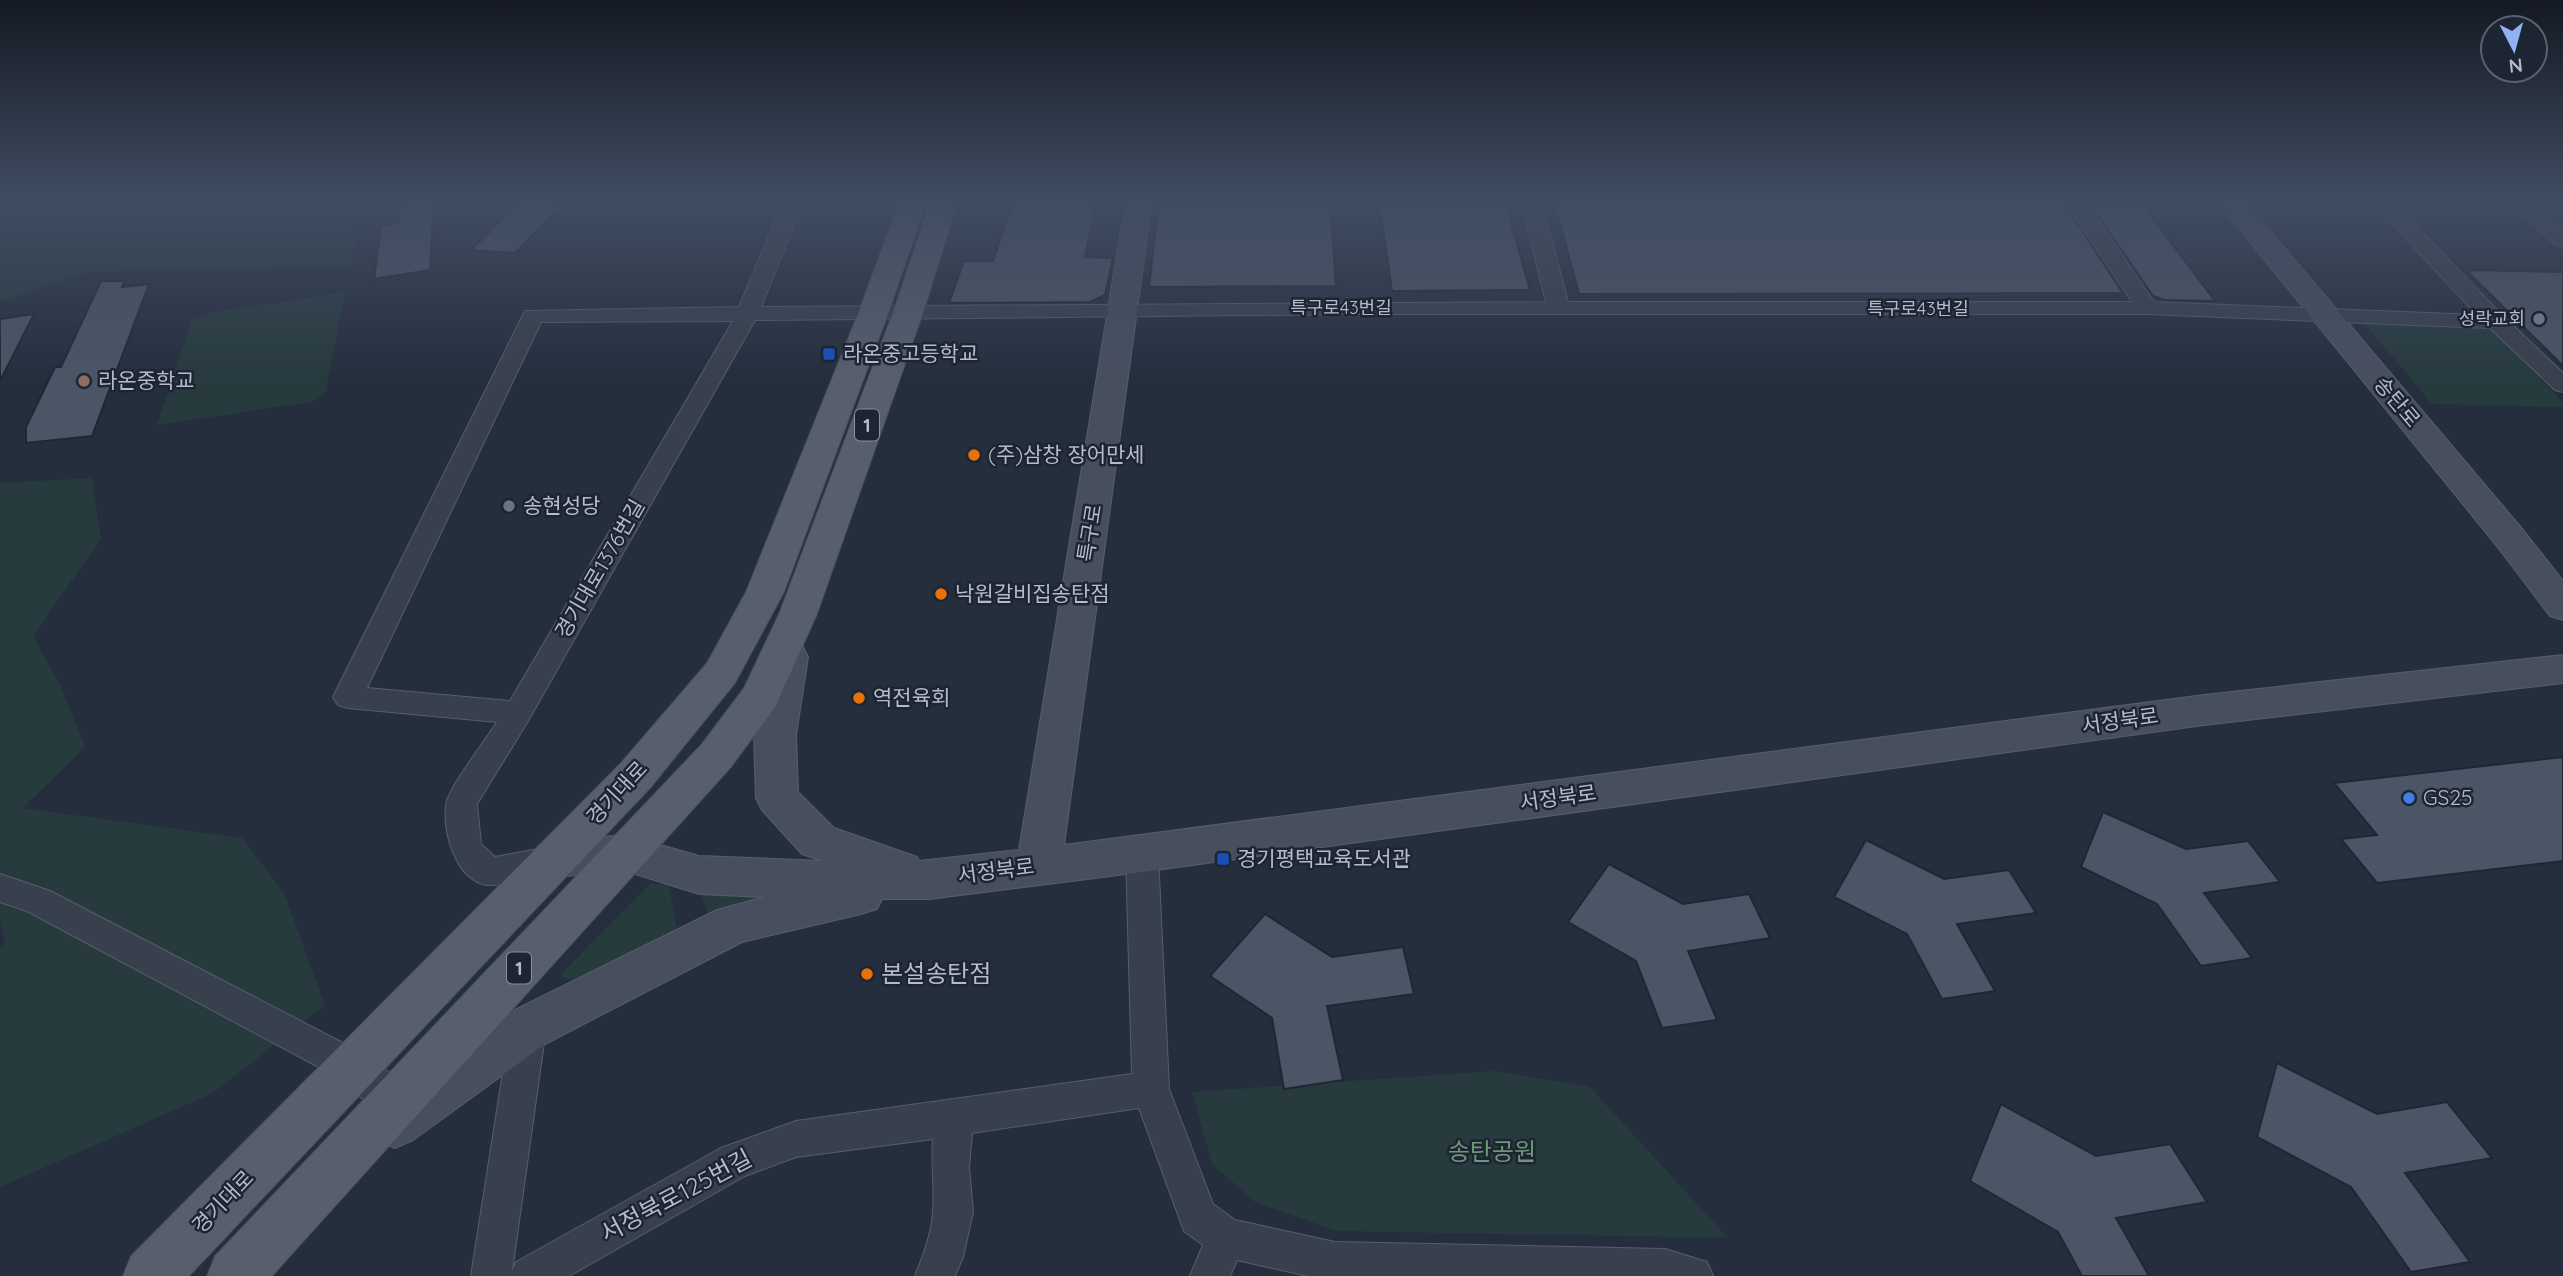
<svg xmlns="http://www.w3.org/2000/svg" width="2563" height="1276" font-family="Quicksand,'Noto Sans KR',sans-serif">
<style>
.green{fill:#273a3e}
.building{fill:#4c5565;stroke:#202734;stroke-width:2}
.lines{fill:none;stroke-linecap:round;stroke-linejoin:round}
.street-casing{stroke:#575e6b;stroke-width:2}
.secondary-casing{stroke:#575e6b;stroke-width:2}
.primary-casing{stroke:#424956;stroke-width:2}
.street{fill:#39404d;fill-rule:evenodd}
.secondary{fill:#474f5f;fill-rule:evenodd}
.primary{fill:#575f6d;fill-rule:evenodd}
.worship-dot{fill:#6b7280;stroke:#1e2532;stroke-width:2.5}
.transit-dot{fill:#1a4fb4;stroke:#1e2532;stroke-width:2.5}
.education-dot{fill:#8d6e63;stroke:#1e2532;stroke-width:2.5}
.food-dot{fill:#e8710a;stroke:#1e2532;stroke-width:2.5}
.shop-dot{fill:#3f7fe0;stroke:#1e2532;stroke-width:2.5}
.labels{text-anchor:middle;stroke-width:5;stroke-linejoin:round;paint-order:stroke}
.far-street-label{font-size:18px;fill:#b5bbc8;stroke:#1e2532}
.far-poi-label{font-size:18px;fill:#b5bbc8;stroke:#1e2532;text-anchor:end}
.shield{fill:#1e2532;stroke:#888e9b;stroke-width:2}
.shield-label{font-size:19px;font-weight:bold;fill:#b5bbc8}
.poi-label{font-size:21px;fill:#b5bbc8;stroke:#1e2532;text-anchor:start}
.street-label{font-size:21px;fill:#b5bbc8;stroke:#1e2532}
.near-poi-label{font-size:24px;fill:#b5bbc8;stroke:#1e2532;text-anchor:start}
.near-park-label{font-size:24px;fill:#6d9779;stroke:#1e2532}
.near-street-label{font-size:24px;fill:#b5bbc8;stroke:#1e2532}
</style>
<rect width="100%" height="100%" fill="#252e3d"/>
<!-- green -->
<path class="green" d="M0,200H363L351,266L88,272L0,302Z
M345,292L326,391L312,402L157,425L192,320L205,314Z
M2362,321L2490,327L2563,402V407L2432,404Z
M92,478L101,539L33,636L60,685L85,747L23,808L242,838L284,893L325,1005L213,1093L0,1187V949L5,943L0,918V483Z
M651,883L669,885L678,936L571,981L560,975Z
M699,887L761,890L769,898L711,922Z
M1494,1071L1589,1086L1728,1238L1336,1231L1255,1202L1212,1164L1192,1092Z"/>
<!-- building -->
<path class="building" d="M401,200H434L430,270L374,279L381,226L398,223Z
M522,200H567L515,253L471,250Z
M1013,200L1097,201L1085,257L1113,258L1105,295L1090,302L949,303L964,261H993Z
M1789,200L2062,201L2123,293L1579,294L1554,201Z
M1330,202L1336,286L1149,287L1159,203Z
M2089,202L2142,204L2215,301L2165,300L2153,296Z
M1506,205L1530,290L1392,291L1380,207Z
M2466,270L2563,272V366Z
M101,281H125L122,287L149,284L92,436L26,443V427L55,367H61Z
M34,314L0,381V319Z
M2563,757V861L2377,883L2341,839L2377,835L2334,783Z
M2103,812L2186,849L2248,841L2280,882L2204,893L2252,958L2201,966L2157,904L2081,867Z
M1866,840L1944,879L2009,870L2036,913L1957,924L1995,991L1942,999L1907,934L1834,897Z
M1609,864L1683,904L1749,894L1770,938L1688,951L1717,1020L1662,1028L1636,961L1568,922Z
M1265,914L1332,957L1403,947L1414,994L1327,1006L1343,1080L1284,1089L1272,1018L1210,976Z
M2277,1063L2377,1114L2447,1102L2492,1158L2405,1173L2470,1262L2411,1272L2351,1187L2257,1137Z
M2001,1104L2096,1156L2170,1144L2207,1202L2116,1218L2149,1276H2082L2058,1232L1970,1181Z"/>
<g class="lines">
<!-- street casing -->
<g class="street-casing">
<path id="street" d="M784,200H804L761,307L1546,302L1521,200H1541L1568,302H2132L2064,200H2084L2154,302L2477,315L2370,200H2391L2504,317L2563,373V392L2555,390L2490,328L2147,314H1360L755,320L528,721L477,804L481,844L495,857L554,846L565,850L570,859L565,868C551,873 499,887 486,885C455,878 443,832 446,805C447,790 487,738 497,722L348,708L338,705L333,697L525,311L739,307ZM733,321L510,701L367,688L541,322Z
M2508,200H2530L2563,230V247L2556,245Z
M1142,841L1153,845L1158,854L1169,1089L1213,1204L1235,1220L1335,1242L1665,1249L1707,1262L1713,1276H1308L1237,1260L1230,1276H1190L1203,1245L1184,1231L1139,1108L972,1133L969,1168L973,1212L963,1257L955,1276H915C923,1256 932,1233 933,1211C935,1187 931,1163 933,1139L796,1157L745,1176L569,1276H471L510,1028L515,1017L528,1012L541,1017L546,1028L512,1271L516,1262L721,1148L796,1121L1132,1074L1126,854L1131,845Z
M0,874L50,891L366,1055L410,1089L415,1101L410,1113L397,1119C368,1107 343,1081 315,1065L27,911L0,902Z"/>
</g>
<!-- secondary casing -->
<g class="secondary-casing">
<path id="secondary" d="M1126,200H1152L1064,845L2204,695L2563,655V683L2204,725L1142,872L929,899H882L877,909L861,914L742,942L545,1044L413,1140L395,1148L377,1140L369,1123L377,1106L511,1012L717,910L765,897L699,894L626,871L554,877L538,872L532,859L538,846L554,841L626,835L699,856L823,861L802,854L762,810L756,798L754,735L768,657L765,647L770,637L784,633L798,637L808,657L796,735L798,792L834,828L917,857L919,861L1019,850Z
M2216,200H2244L2523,530L2563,581V620L2550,616L2497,546Z"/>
</g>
<!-- primary casing -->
<g class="primary-casing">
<path id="primary" d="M900,200H927L888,314L784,592L735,683L651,787L189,1276H123L131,1256L621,763L707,663L746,592L858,314Z
M931,200H958L924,310L817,614L775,707L731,767L272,1276H207L215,1256L701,745L744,688L779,614L894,310Z"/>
</g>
<!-- street -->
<use href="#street" class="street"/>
<!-- secondary -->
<use href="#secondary" class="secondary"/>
<!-- primary -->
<use href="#primary" class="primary"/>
</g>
<!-- sky -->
<linearGradient id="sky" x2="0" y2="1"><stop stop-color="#141922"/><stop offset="0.53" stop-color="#404c62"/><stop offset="1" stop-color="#404c62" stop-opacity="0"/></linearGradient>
<rect width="2563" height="379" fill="url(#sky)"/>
<!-- markers -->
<g class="worship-dot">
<circle cx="2539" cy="319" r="7"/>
<circle cx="509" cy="506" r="7"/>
</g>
<g class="transit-dot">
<rect x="822" y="347" width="14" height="14" rx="3.5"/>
<rect x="1216" y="852" width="14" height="14" rx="3.5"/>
</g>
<circle class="education-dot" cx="84" cy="381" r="7"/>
<g class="food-dot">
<circle cx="974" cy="455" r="7"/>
<circle cx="941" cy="594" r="7"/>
<circle cx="859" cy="698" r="7"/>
<circle cx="867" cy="974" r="7"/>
</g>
<circle class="shop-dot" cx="2409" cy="798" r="7"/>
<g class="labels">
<!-- far-street labels -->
<g class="far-street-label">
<text x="1341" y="314">특구로43번길</text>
<text x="1918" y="315">특구로43번길</text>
</g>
<!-- far-poi labels -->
<g class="far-poi-label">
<text x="2525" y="325">성락교회</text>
</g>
<!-- shield labels -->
<g class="shield">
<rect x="855" y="409.5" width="24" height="31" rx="5"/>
<rect x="507" y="952.5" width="24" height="31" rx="5"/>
</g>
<g class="shield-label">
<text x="867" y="432">1</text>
<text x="519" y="975">1</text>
</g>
<!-- poi labels -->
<g class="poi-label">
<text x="843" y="361">라온중고등학교</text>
<text x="98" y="388">라온중학교</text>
<text x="988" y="462">(주)삼창 장어만세</text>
<text x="523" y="513">송현성당</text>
<text x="955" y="601">낙원갈비집송탄점</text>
<text x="873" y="705">역전육회</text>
<text x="2423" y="805">GS25</text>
<text x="1237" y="866">경기평택교육도서관</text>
</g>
<!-- street labels -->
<g class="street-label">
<text transform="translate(2397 402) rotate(50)" y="7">송탄로</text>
<text transform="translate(1090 533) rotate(-81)" y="7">특구로</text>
<text transform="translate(600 569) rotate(-60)" y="7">경기대로1376번길</text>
<text transform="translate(2120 721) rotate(-8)" y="7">서정북로</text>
<text transform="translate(617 793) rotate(-47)" y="7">경기대로</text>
<text transform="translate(1558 798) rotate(-8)" y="7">서정북로</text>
<text transform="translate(996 871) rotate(-7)" y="7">서정북로</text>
<text transform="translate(223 1202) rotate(-46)" y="7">경기대로</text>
</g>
<!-- near-poi labels -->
<g class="near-poi-label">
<text x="881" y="982">본설송탄점</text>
</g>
<!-- near-park labels -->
<g class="near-park-label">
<text x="1492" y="1160">송탄공원</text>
</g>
<!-- near-street labels -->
<g class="near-street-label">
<text transform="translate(676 1196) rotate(-28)" y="8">서정북로125번길</text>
</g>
</g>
<!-- north arrow -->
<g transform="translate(2514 49) rotate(174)"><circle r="33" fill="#1e2532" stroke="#5a616e" stroke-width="2"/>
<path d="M0-5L12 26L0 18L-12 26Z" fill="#90b1f2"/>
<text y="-10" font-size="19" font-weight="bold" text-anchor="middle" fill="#b5bbc8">N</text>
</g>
</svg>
